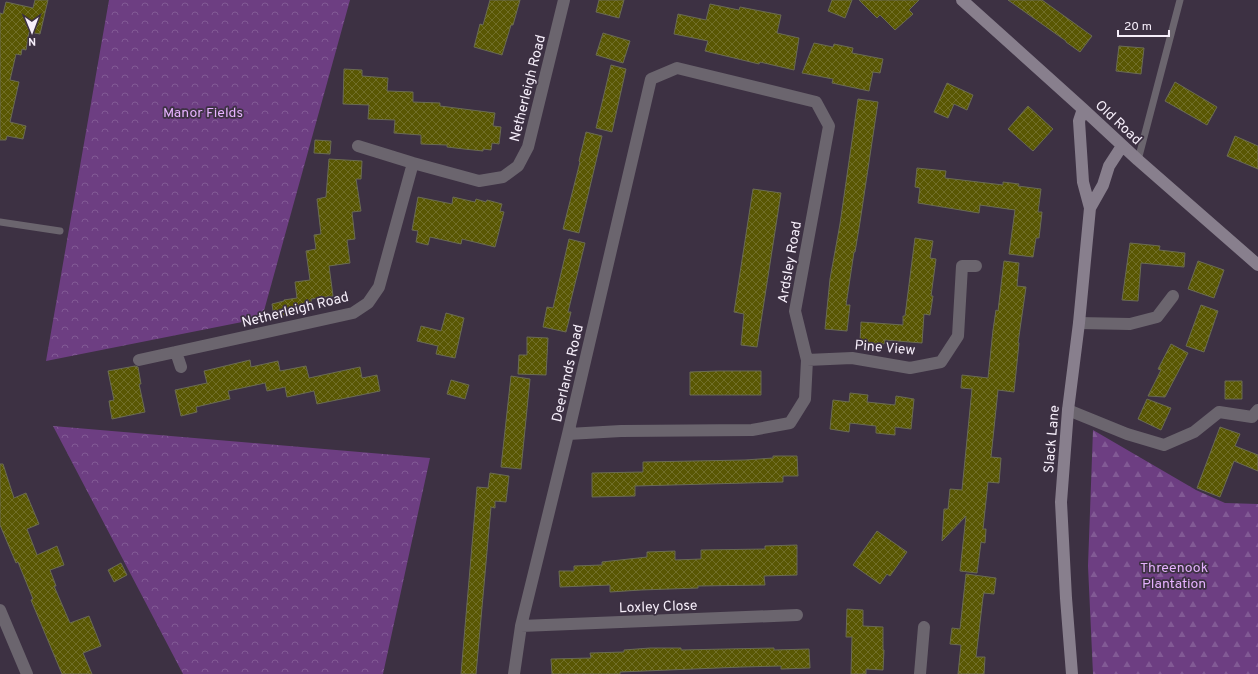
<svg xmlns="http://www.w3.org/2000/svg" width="1258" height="674" font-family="Overpass,sans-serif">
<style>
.forest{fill:url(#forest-firs)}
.park{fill:url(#park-crowns)}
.building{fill:url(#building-cross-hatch);stroke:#6a6b53}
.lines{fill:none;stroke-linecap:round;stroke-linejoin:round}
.lane{stroke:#6b656e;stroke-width:7}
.street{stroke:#6b656e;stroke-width:12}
.secondary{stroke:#887f8d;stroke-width:12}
.labels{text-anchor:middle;stroke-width:3.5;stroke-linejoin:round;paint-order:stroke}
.street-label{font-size:14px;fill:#f6eefa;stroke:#3d3143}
.park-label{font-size:14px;fill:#e6b2fe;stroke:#3d3143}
</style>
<defs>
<pattern id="forest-firs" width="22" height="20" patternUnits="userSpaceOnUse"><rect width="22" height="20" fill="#6d3e82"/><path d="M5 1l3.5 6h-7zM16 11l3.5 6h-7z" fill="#825a95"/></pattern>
<pattern id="park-crowns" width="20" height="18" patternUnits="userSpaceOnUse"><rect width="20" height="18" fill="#6d3e82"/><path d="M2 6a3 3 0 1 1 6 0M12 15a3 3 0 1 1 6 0" fill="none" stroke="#825a95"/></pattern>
<pattern id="building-cross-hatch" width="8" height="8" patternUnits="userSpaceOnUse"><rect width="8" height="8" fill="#595703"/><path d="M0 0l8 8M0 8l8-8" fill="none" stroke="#716f29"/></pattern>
</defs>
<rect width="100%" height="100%" fill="#3d3143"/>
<!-- forest -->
<path class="forest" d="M1093,430L1196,490L1225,503L1258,504V674H1093L1088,566Z"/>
<!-- park -->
<path class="park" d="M109,0H350L262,318L46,361Z
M53,426L430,458L383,674H183Z"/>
<!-- building -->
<path class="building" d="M35,0H48L40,34L29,32L26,50L22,49L21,55L16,54L10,80L19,82L10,122L26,126L23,139L7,136L6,140H0V13L3,14L6,2L33,8Z
M490,0H520L513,25H511L502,55L474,47L480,24L483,25Z
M599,0H624L619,18L596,12Z
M832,0H852L845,18L828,11Z
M859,0H919L909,10L913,14L895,30L880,15L877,18Z
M1008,0H1042L1092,36L1080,52L1066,42V41Z
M710,4L739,10L740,7L781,15L777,33L799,38L794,70L760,62L759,64L705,51L708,41L674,34L678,14L706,20Z
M603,33L630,41L623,63L596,55Z
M814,43L833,47L834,44L853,48L852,53L883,59L880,73L873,72L869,91L832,83L833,79L802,73Z
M1119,46L1144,48L1141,74L1116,71Z
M611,65L626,69L612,132L596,128Z
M344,69L362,70V76L388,78L387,91L413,92V102L440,103V106L495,113L493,126L501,127L499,144L492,143L491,150L483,149V151L464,149L447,147V145L421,144V135L394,133L395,120L368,119L369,105L343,104Z
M1175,82L1217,107L1207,125L1165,101Z
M947,83L973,95L967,110L954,104L948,118L934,112Z
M858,99L878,102L860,222L855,252H854L846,305H850L847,331L825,329L830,279L840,224Z
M1028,106L1053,129L1033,151L1008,129Z
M586,132L602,136L579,233L563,229L580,162L579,161Z
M1235,136L1258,146V169L1227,156Z
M315,140L331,141L330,154L314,153Z
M329,159L362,161L361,179H356L361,211L352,212L355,239L347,240L350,263L329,266L333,296L311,299L312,310L274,317L272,304L284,301V300L297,298L295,282L310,280L306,251L316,249L314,235L321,234L317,199L326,197Z
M917,168L946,171L945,178L1003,185V182L1019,184L1018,186L1041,189L1038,212H1042L1039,238H1036L1033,257L1009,254L1015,210L980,205L979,213L918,203L920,188L915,187Z
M753,189L781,193L757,347L741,345L744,314L734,312Z
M418,197L452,204L453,197L475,202L476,199L486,202L487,200L502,204L500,211L504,212L495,247L462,239L461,244L430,237L428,245L416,242L418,231L412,230Z
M915,238L933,241L930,258L936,259L931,296H933L930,315L924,314L922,343L885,340L884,344L860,342L861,322L903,325V316H905Z
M569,239L585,243L568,312H571L566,332L543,327L547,307L553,308Z
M1130,243L1160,246L1159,250L1185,253L1184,267L1141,263L1138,301L1122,300Z
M1004,261L1019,263L1017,286L1026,287L1018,343H1019L1014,392L998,390L991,457L1001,458L999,483L988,482L983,529H986L985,543L981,542L977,573L960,571L966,516L942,541L944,509H948L950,489L962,490L972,389L961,388L962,375L988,378L993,330L996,310L998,311Z
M1198,261L1224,270L1214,298L1188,289Z
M1201,305L1218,311L1204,352L1186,346Z
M446,313L464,318L455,358L436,354L438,346L417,341L421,326L441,331Z
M527,337L548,338L546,375L518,374L519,355H527Z
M1171,344L1188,353L1165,397L1148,396L1161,370L1158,369Z
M250,360L251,367L278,361L280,371L306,366L309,378L360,367L362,378L377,375L380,391L317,404L314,391L287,397L285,387L267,391L265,383L228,391L230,399L196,407L197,412L181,416L175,390L207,383L204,371Z
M135,366L138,367L141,384H139L145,412L112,419L109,401L114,400L108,371Z
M718,371H761V395H690V372Z
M511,376L530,379L521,469L501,467Z
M451,380L469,385L465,399L447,394Z
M1225,381H1242V399H1225Z
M850,393L868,395L867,402L895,405L896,396L914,399L911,429L895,427V435L876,433V426L850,423L849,432L830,429L833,400L849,402Z
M1147,399L1171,408L1161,430L1138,419Z
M1220,427L1240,434L1235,446L1258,455V471L1234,461L1220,497L1197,488Z
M773,456H797L798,476H783V482L635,486V496L592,497V473L643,472V462L745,460L773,458Z
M0,464H3L14,498L26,493L39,524L27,529L37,555L57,546L64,565L50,570L56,586H54L70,623L89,616L101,646L83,653L92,674H62L31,600L33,599L18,562L16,563L0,525Z
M490,473L509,476L506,502L495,501V508L491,507L476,674H461L477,487L488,488Z
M877,531L907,552L890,576L887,574L880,584L853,565Z
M797,545V575L764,576L765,585L698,586V588L641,590L610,592V585L560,587L559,571H574V566L602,565V562L647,557V552L675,551V560L701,559V550L765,549V546Z
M121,563L127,575L114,582L108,570Z
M966,574L996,578L994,594L984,593L983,597L976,657H985L984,674H958L961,645L950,644L952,628L960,629Z
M847,609L863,610V626L883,627V650H884L883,670L866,669V674H851L852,637H846Z
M650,648H681V650L725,649L774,648V650L809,649L810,668L781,669V666L742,667L620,672V674H552L551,659L591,658L590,653L624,652V650Z"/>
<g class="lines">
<!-- lane -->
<path class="lane" d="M1138,160L1180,0
M0,222L60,231"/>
<!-- street -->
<path class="street" d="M358,146L413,163L479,181L503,177L518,166L528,147L564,0
M1079,323L1130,324L1157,317L1173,296
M176,352L181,367
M139,360L353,313L368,303L379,287L413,163
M807,360L852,358L910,368L941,362L958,336L962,266H976
M1068,410L1127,434L1164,445L1194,432L1219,412L1252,417L1258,410
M0,610L27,674
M521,626L797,615
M514,674L521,626L568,434L651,79L677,68L816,102L829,126L795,311L807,360L805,399L790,423L752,430L621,431L568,434
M920,674L924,627"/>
<!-- secondary -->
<path class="secondary" d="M962,0L1083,109L1138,160L1258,265
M1090,208L1103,185L1109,166L1122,146
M1072,674L1066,598L1061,502L1068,410L1079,323L1090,208L1083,182L1079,121L1083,109"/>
</g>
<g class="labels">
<!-- street labels -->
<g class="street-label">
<text transform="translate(527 88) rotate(-76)" y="5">Netherleigh Road</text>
<text transform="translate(1119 122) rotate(43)" y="5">Old Road</text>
<text transform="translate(789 262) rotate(-80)" y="5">Ardsley Road</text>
<text transform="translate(295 309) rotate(-14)" y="5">Netherleigh Road</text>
<text transform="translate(885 347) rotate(5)" y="5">Pine View</text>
<text transform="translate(567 373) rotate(-77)" y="5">Deerlands Road</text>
<text transform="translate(1051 439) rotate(-85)" y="5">Slack Lane</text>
<text transform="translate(658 606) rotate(-2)" y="5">Loxley Close</text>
</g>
<!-- park labels -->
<g class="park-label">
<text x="203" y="117">Manor Fields</text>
<text x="1174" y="572">Threenook<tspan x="1174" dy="16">Plantation</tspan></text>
</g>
</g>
<!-- north arrow -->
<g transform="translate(32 32) rotate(179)" stroke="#3d3143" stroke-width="3" paint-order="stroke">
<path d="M0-3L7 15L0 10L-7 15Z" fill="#f6eefa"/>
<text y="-6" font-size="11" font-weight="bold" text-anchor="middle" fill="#f6eefa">N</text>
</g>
<!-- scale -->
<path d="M1118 30v6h51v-6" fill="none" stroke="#f6eefa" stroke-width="2"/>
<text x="1124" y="30" font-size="12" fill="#f6eefa" stroke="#3d3143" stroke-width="3" paint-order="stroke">20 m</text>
</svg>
